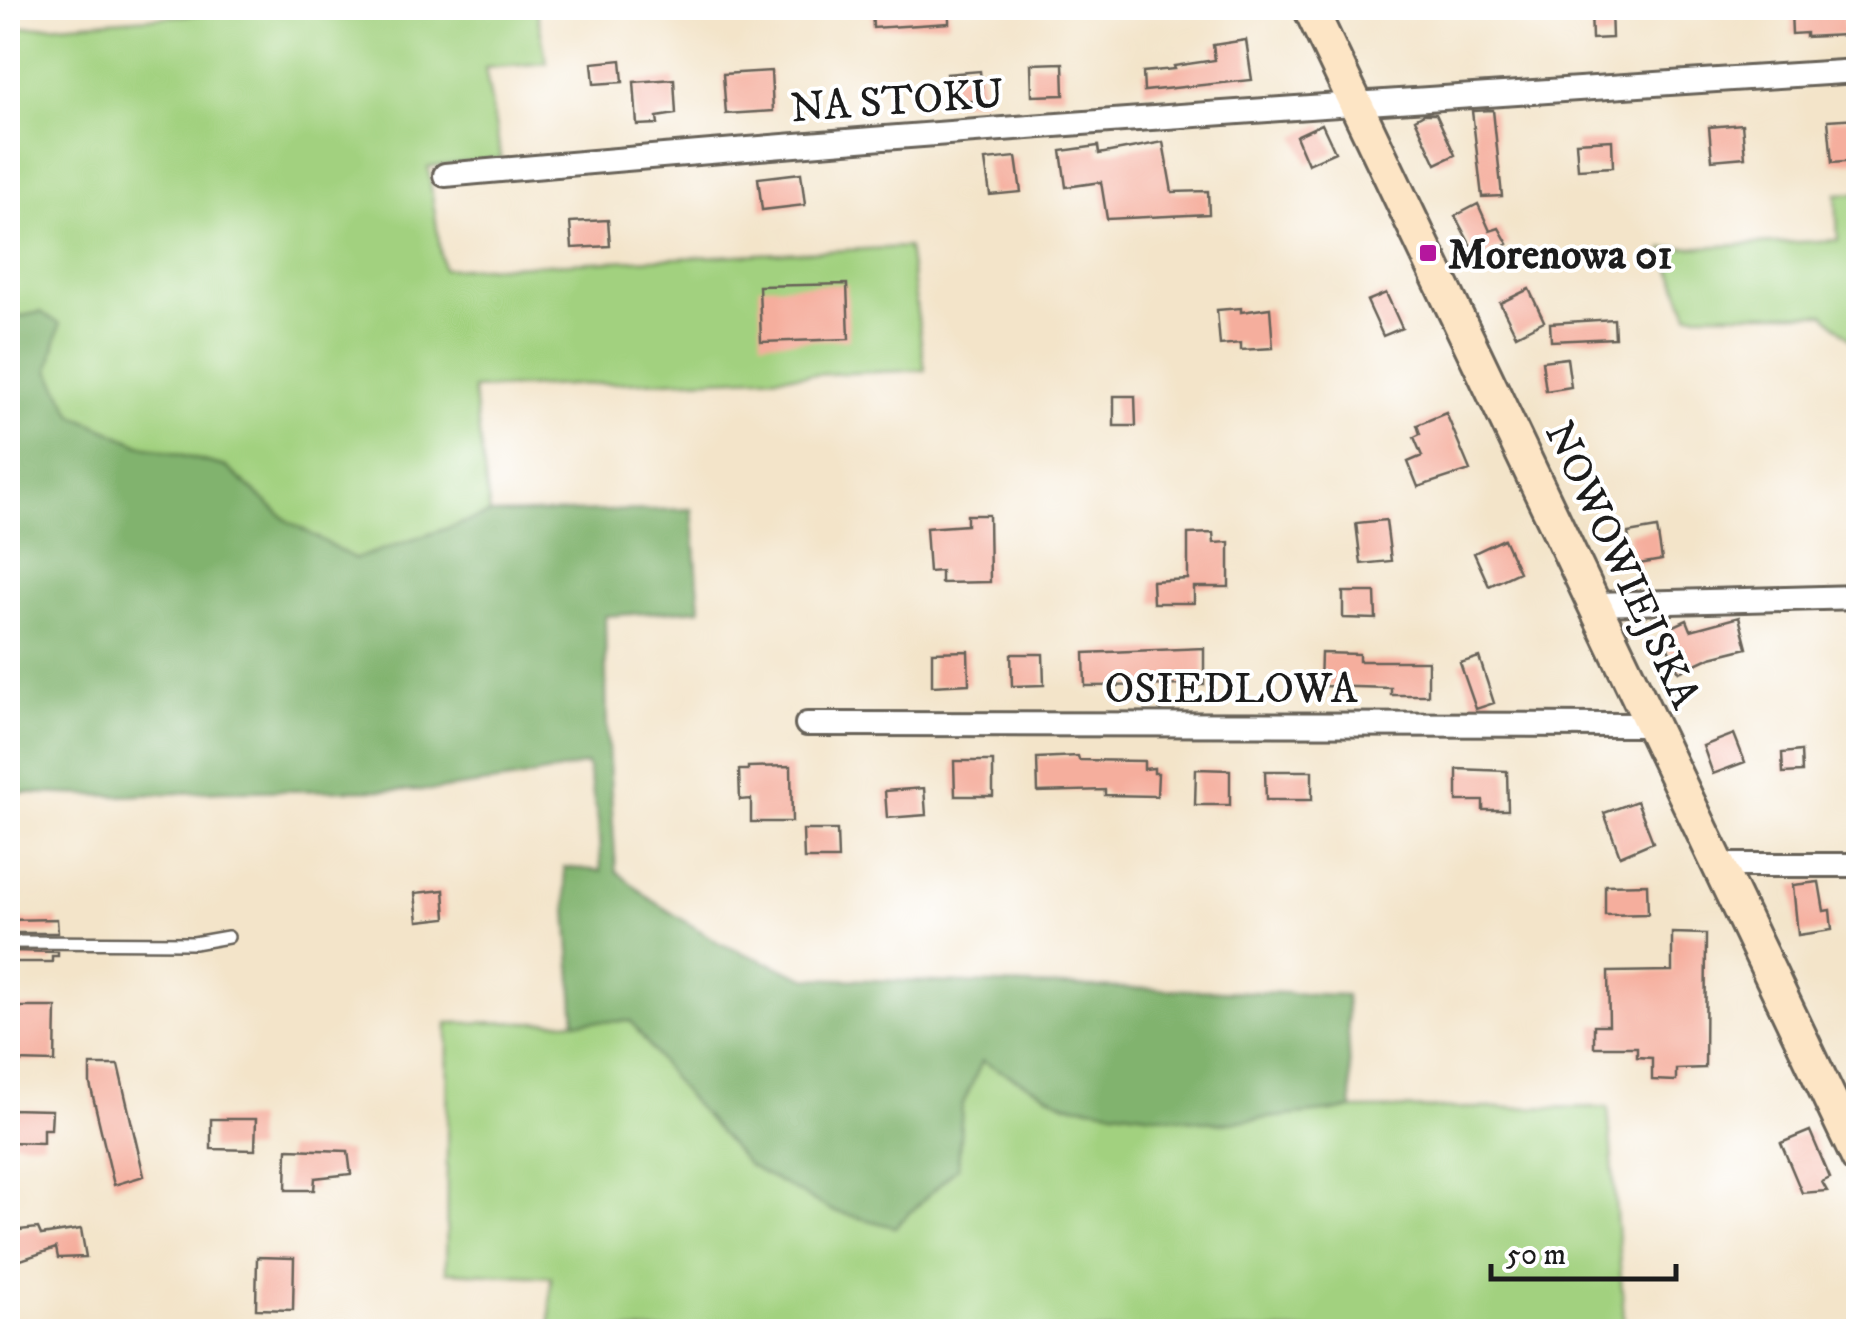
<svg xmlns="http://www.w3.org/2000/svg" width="1866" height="1339" font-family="'IM FELL DW Pica',serif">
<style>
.green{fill:#a2d17f;stroke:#5f764e;stroke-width:2.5}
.forest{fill:#81b36e;stroke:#4e6845;stroke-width:2.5}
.building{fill:#f5ae9d}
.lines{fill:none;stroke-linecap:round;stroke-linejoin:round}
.lane-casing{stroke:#676259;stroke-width:16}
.street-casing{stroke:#676259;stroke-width:28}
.secondary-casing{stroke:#676259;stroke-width:38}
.lane{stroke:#fff;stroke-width:11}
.street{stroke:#fff;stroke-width:22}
.secondary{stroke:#fde5c5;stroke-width:32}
.poi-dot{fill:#b5179e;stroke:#fff;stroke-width:4}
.labels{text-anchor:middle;stroke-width:8;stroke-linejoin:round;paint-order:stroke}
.street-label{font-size:42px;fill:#1c1c1c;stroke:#fff}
.poi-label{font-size:42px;font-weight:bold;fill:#1c1c1c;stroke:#fff;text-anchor:start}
</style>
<rect width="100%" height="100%" fill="#fff"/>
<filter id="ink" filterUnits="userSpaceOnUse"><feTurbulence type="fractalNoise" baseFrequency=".01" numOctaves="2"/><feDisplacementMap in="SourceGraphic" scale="20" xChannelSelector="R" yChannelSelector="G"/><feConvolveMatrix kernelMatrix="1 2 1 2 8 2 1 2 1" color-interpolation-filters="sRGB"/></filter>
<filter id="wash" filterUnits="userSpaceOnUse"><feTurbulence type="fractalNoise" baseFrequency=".0048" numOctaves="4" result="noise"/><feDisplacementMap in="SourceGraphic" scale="40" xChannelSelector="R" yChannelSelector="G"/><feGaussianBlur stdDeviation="2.25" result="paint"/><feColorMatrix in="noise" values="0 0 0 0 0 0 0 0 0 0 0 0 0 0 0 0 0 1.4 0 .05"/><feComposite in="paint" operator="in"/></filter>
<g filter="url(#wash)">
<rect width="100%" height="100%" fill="#f3e4c9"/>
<!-- green -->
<path class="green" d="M279,8H536L547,63L485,68L501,158L428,167L443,269L908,247L925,370L473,389L490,514L355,559L288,521L226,467L140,445L73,415L49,370L41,312L8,319V29Z
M1858,193V348L1825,314H1688L1663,249L1838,240L1836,194Z
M631,1021L678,1086L958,1167L962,1106L982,1061L1066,1104L1220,1123L1352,1109L1608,1107L1625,1331H550L551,1277L446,1272L448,1023Z"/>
<!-- forest -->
<path class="forest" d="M41,312L60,324L49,370L73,415L140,445L226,467L288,521L355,559L490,514L692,509L700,609L605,616L607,732L616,871L650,899L721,944L806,978L1346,995L1352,1109L1220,1123L1066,1104L982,1061L962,1106L958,1167L895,1227L833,1211L748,1165L678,1086L631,1021L575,1022L564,867L601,871L598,821L587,764L518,779L437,790L222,791L118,796L8,792V319Z"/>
<g id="blocks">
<!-- building -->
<path class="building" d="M872,8H949V23L873,28Z
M1591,8H1611L1612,38L1592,39Z
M1805,8H1843L1845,35L1806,37V33L1792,34L1791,11Z
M1246,40L1252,80L1144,91L1143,72L1175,69L1174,66L1215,60L1213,45Z
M621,60L623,82L594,84L592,63Z
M1063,63L1064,95L1032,96L1031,64Z
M771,71L773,111L726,114L723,74Z
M980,71L983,100L949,103L947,74Z
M674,79L676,114L657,117L658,124L637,125L634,82Z
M1493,110L1502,196L1482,197L1472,111Z
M1424,114H1436L1455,155L1436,164L1415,119Z
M1858,118L1857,161L1832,163L1828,120Z
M1322,124L1335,152L1308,164L1296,136Z
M1742,124L1745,157L1712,160L1709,127Z
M1612,140L1613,167L1578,169L1576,142Z
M1163,142L1172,192L1208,191L1209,214L1107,219L1101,182L1066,187L1061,151L1098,146L1099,154Z
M1016,157L1021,192L990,195L985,160Z
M801,173L805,205L762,210L758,178Z
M1478,204L1490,231L1499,228L1508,244L1478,259L1455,216Z
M608,220L610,246L572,248L570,222Z
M847,284L849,339L761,342L759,286Z
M1529,289L1544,321L1516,335L1500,303Z
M1386,293L1402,328L1383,336L1367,301Z
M1241,308V312L1270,308L1273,348L1241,350V343L1220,345L1217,310Z
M1614,319L1615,338L1551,341L1550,323Z
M1567,358L1571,387L1546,391L1542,361Z
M1114,396H1135L1136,426H1114Z
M1446,413L1470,470L1418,487L1408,462L1422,456L1414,437L1420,434L1417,425Z
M967,515H989L990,582L941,583V571L929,572L926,528L967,525Z
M1386,520L1391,561L1361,564L1356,523Z
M1657,528L1662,560L1633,565L1628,533Z
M1213,533L1214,543L1229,542V587H1194V603H1153L1152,581L1188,579V534Z
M1504,539L1519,572L1489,586L1474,553Z
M1343,592H1375L1376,619L1343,618Z
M1739,617L1747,648L1711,657L1679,672L1661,632L1687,620L1691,630Z
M1204,648V685L1085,686L1084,653Z
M968,651L969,684L932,686V652Z
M1321,653L1359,654V661H1428V695H1391V688L1320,686Z
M1011,654H1043L1044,685L1012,686Z
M1479,657L1494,703L1476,709L1460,663Z
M1734,734L1745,762L1713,774L1703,746Z
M1801,751L1802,772L1783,773L1782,753Z
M1078,756L1079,760L1144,761V769L1154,768V773H1158L1157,796L1105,795V790L1038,792L1037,758Z
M954,761H993V796H955Z
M791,766L792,822H751V799L740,800L739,770H748V767Z
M1196,769L1230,770V805H1195Z
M1457,769L1507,771L1508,810H1483V801H1457Z
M1265,771H1312V800H1266Z
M924,788L926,815L887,818L885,791Z
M1637,801L1653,842L1620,856L1604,813Z
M803,830H837L838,859H804Z
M1819,882L1824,911L1830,910L1832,930L1798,935L1793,885Z
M1647,884L1648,914L1605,915V885Z
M444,890L446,918L418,921L415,893Z
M57,919L58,933H8V920Z
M1672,933L1706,934L1705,1068L1676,1069V1081L1652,1080V1058L1637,1057V1047H1594V1025H1609L1608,972L1672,971Z
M8,951L58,952V956H52V962H8Z
M15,1007H56L55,1062L15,1061Z
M90,1065H118L144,1176L114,1185L90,1084Z
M8,1109L52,1110L51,1129H43V1143L8,1142Z
M211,1119H256L255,1150L211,1149Z
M1810,1131L1830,1178L1822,1182L1827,1191L1802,1193L1781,1143Z
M287,1149L348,1151L351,1174L315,1178L314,1190H286Z
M38,1228L41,1235L81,1229L86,1257L58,1258L56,1248L18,1261L8,1231Z
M257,1257L294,1258L293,1310L256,1309Z"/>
</g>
</g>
<g filter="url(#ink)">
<use href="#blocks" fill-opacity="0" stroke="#676259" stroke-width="2.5"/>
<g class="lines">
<!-- lane casing -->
<g class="lane-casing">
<path id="lane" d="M8,942L194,943L228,937"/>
</g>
<!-- street casing -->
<g class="street-casing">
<path id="street" d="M445,175C915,132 1387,101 1858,71
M1596,604L1858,597
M807,724L1654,725
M1719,865H1858"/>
</g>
<!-- secondary casing -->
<g class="secondary-casing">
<path id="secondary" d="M1310,8L1858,1158"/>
</g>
<!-- lane -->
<use href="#lane" class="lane"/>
<!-- street -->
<use href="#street" class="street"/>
<!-- secondary -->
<use href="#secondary" class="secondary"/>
</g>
</g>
<!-- markers -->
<rect class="poi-dot" x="1418" y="243" width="20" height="20" rx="5"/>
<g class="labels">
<!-- street labels -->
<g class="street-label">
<text transform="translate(897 99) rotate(-4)" y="15">NA STOKU</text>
<text transform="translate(1624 564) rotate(65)" y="15">NOWOWIEJSKA</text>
<text x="1231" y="702">OSIEDLOWA</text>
</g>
<!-- poi labels -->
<g class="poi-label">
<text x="1448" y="268">Morenowa 01</text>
</g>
</g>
<!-- margin -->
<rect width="1866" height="1339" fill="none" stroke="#fff" stroke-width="40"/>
<!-- scale -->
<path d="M1491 1264v15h185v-15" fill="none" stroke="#1c1c1c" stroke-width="5"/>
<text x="1506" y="1264" font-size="30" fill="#1c1c1c" stroke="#ffffff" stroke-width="8" paint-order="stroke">50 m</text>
</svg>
